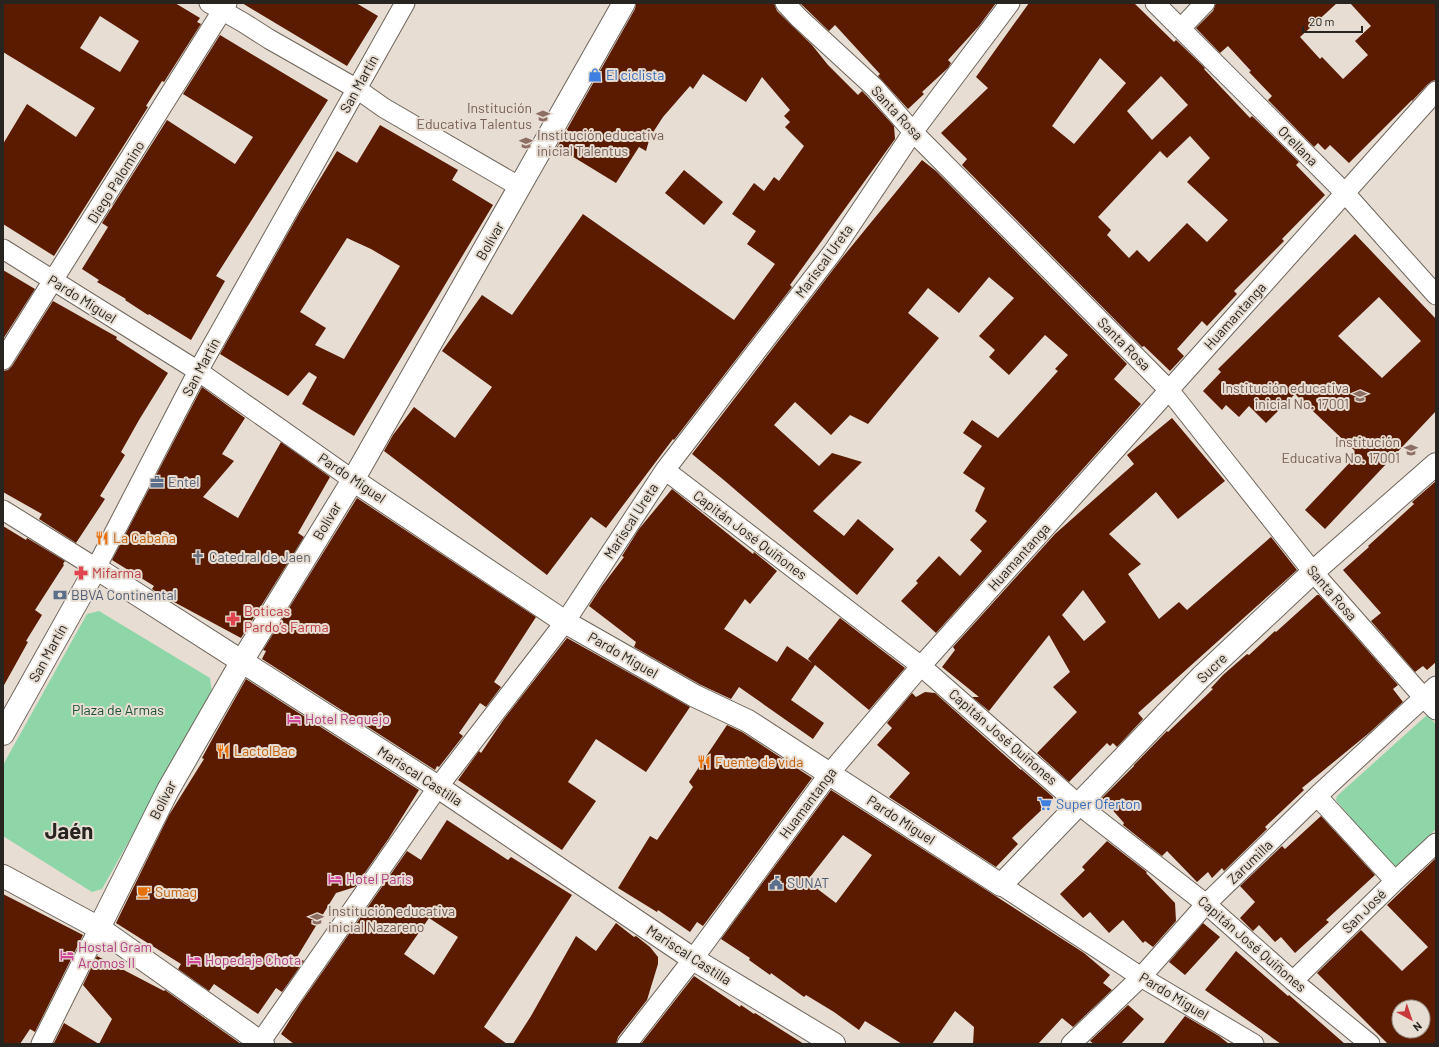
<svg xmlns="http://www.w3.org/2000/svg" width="1439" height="1047" font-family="Barlow,sans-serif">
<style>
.green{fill:#8ed6a8}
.building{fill:#5a1b00;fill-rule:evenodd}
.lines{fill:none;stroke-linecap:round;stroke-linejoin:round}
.minor-casing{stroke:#6d645b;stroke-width:21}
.tertiary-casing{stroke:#6d645b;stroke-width:24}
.minor{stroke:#fff;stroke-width:19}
.tertiary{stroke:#fff;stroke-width:22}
.labels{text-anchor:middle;stroke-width:4;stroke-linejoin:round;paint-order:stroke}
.shop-label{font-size:14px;fill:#366cbe;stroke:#e7ddd2;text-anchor:start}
.street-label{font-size:14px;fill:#282520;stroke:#e7ddd2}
.education-label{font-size:14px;fill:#785e54;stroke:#e7ddd2;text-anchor:end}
.service-label{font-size:14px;fill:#4e5e75;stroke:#e7ddd2;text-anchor:start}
.food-label{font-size:14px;fill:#c56008;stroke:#e7ddd2;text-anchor:start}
.worship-label{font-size:14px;fill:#5b616d;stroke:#e7ddd2;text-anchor:start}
.health-label{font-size:14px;fill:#be3a42;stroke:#e7ddd2;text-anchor:start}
.park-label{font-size:14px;fill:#1b5234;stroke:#e7ddd2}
.hotel-label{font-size:14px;fill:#b23c85;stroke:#e7ddd2;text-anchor:start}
.town-label{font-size:22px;font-weight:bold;fill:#282520;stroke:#e7ddd2}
</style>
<rect width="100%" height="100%" fill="#e7ddd2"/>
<!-- green -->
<path class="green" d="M99,611L210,678L212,693L102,889L92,892L3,836V765L87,614Z
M1427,715L1436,724V829L1393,870L1336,800L1337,796Z"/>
<!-- building -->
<path class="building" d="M3,3H175L200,18L197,22L201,24L164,82L162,81L146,106L148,107L54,256L3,224V144L27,104L76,137L95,108L3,52ZM100,16L139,41L120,72L80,48Z
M242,3H356L378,16L347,66Z
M636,3H774L777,11L812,45L828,65L858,95L862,91L867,96L894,126L895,139L790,285L792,287L674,440L673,439L606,528L591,517L547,575L384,451L393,435L414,407L455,438L492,387L442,351L482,295L512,315L583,214L734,320L775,264L747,244L756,231L732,214L754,183L764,191L774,177L779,181L804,146L785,127L790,122L784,116L790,110L762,77L746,102L703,74L693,89L690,86L663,117L650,137L646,151L639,147L616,183L557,147L635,9Z
M800,3H996L979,26L948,60L951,63L948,68L922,92L924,94L908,109L878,76L880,74L835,25L829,31Z
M1029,3H1134L1174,42L1176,40L1205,68L1204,69L1218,84L1250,118L1252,116L1299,162L1296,165L1325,195L1282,239L1284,241L1234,291L1237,294L1207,326L1202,321L1177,349L1184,356L1170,371L1144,346L1142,347L962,165L967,159L941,133L988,88L976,77ZM1100,58L1126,83L1074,144L1052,126ZM1161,76L1188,105L1152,140L1127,111ZM1190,136L1210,158L1187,182L1228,220L1207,242L1187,223L1149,262L1137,250L1129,258L1107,235L1111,230L1098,217L1160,151L1167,158Z
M1216,3H1337L1300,37L1320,59L1322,57L1343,79L1368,55L1355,41L1371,26L1350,3H1436V80L1432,81L1428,84L1412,101V100L1349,163L1330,145L1325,150L1318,143L1314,147L1268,100L1272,96L1249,72L1251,71L1228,46L1220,53L1196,28L1213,11Z
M220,35L328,100L216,276L225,281L191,340L149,314L148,315L125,300L126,299L97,282L99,280L82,269L108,227L102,223L167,120L235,164L253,137L183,94Z
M380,125L458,170L452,180L493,205L354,436L302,404L317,377L309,372L288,396L220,354L301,210L337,151L357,163ZM347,238L371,249L400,266L344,359L315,345L326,328L300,312Z
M922,160L936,171L1127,364L1114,379L1141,404L936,633L901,601L918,583L916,581L939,556L960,576L982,551L970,540L987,521L975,511L985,488L963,473L982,446L963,433L972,420L998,438L1058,371L1055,369L1068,355L1045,335L1009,375L989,357L995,350L979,336L1014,298L989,277L959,313L928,288L908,313L939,338L868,424L850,415L831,435L795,402L774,425L819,466L832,453L862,462L813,511L844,536L858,519L894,549L857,595L725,481L692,454L842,258Z
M684,170L723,202L704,225L665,193Z
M1355,234L1436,319V411L1325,529L1305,510L1356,456L1353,453L1355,451L1295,394L1266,423L1249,406L1239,417L1226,405L1222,410L1203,391L1221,372L1218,369ZM1379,297L1421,341L1382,378L1338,336Z
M3,270L35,289L3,339Z
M53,301L117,337L116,339L168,373L139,420L121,452L125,455L100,496L105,499L76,543L39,519L42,514L3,492V371L8,370L12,366Z
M202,387L245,418L222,454L234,461L203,497L238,518L281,442L330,477L298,533L304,537L241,638L161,595L152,589L154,586L112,560Z
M1172,418L1225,481L1178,519L1156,492L1109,534L1141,564L1128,574L1159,619L1179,602L1187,610L1271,537L1297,570L1138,713L1143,719L1117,747L1113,743L1110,746L1107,743L1069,782L1037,753L1077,712L1053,687L1070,672L1049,635L989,711L972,697H979L942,667L955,650L953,647L1055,534L1134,464L1127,455ZM1083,590L1106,622L1084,641L1062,615Z
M1436,481V662L1427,670L1423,666L1415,672L1371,621L1381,613L1343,570L1369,547L1368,546L1414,504L1412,502Z
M672,489L753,554L754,552L777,571L750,604L745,599L724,629L777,662L787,646L812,663L808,659L840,618L905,668L869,710L815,665L791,700L824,723L813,739L739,687L731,699L701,685L634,647L636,642L589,606L602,586L624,557L622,556L639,529Z
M357,498L536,617L494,682L501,687L486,707L480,703L459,733L463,736L439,767L437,766L435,770L262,659L266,651L263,650Z
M3,526L26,540L27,538L65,561L63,564L64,565L35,610L42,615L26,641L28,642L3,687Z
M1317,595H1319L1398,685L1393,689L1403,702L1369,733L1302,788L1304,790L1265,827L1267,829L1224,871L1222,868L1212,878L1208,872L1197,882L1167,851L1162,856L1123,825L1124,823L1102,798L1134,766V765L1167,731L1168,732L1213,689L1211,688L1223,675L1247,654L1249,655L1275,631L1276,632Z
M567,638L690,707L646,772L596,739L568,782L596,801L562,850L458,780L479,751L481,753L504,719Z
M246,679L419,790L389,838L355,887L336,893L297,957L304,961L282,992L276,988L258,1014L214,984L209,991L178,969L181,964L116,923L169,815L204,759L202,758L214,736Z
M925,692L935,693L1021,770V769L1053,797V799L1012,838L1018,844L996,867L889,797L910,773L877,745L892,728L887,723L912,693L916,697Z
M727,725L742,732L812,778L703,926L697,922L690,932L658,910L657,912L618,888L650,836L657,840L693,787L689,782Z
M831,790L1084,953L1110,975L1103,983L1112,990L1073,1027L1062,1018L1038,1044H973L974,1027L955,1011L932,1044H902L865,1021L859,1030L834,1012L806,995L804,997L771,973L770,975L749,960L750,958L721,939ZM843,835L872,855L836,903L807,881Z
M1321,816L1375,875L1326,920L1329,922L1295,953L1281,937L1275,942L1259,925L1253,931L1240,918L1255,902L1240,886L1282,846L1285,849Z
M447,820L508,860L511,857L572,895L484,1027L507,1044H294L281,1034L300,1004L407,851L421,860ZM429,918L458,937L434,975L404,954Z
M1107,841L1147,872L1146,873L1175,903L1176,921L1153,947L1145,941L1143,943L1123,920L1109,933L1090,912L1083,918L1060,894L1085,870L1082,867Z
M1436,858V1044H1388L1317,973L1361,930L1402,971L1428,947L1387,905ZM1399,1007H1423V1031H1399Z
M3,894L83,935L35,1032L30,1029L20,1044H3Z
M616,923L634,937L636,936L650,947L658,957V964L647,1000L618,1037L616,1044H513L531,1016L576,936L596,951Z
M1203,923L1220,937L1185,975L1169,962Z
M1236,951L1288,996L1289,995L1345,1044H1281L1205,990Z
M97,956L164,991L165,990L241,1044H55L54,1043L64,1023L99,1044L112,1019L83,985Z
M694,976L740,1007L741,1005L754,1014L755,1013L804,1044H641Z
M1128,1005L1144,1019L1121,1044H1094L1090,1041Z
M1185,1016L1219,1036L1229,1044H1163Z"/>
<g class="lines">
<!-- minor casing -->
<g class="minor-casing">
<path id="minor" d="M209,3L244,23L269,39L357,89L384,108L520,187
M785,3L799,18L875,88L913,132L1169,390L1313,572L1424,698L1436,710
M1155,3L1344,192L1436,295
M1181,28L1205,3
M3,249L198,371L353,480
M3,360L227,3
M665,470L921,666L1079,805L1206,904L1293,981L1370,1044
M3,510L96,568L198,371L405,3
M1317,796L1395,881
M1001,885L1141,977L1254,1044
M1293,981L1395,881L1436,843
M41,1044L99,928
M259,1044L438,787L565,622L665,470L832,253L913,132L1010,3
M627,1044L693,959L829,774L921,666L1169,390L1436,91
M1071,1044L1141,977L1206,904L1317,796L1436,686"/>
</g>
<!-- tertiary casing -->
<g class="tertiary-casing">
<path id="tertiary" d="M353,480L565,622L695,696L748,721L1001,885L1201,677L1313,572L1436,464
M3,734L96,568L438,787L693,959L834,1044
M3,876L99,928L263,1044
M99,928L168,790L242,661L353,480L624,3"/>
</g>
<!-- minor -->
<use href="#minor" class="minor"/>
<!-- tertiary -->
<use href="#tertiary" class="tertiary"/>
</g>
<!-- icons -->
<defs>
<g id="shop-bare" transform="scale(1.08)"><path d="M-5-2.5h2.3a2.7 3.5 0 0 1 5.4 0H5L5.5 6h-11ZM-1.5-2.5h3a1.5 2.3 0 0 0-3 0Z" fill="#3f7fe0" stroke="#e7ddd2" stroke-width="2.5" paint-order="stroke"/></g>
<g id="school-bare" transform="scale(1.08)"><path d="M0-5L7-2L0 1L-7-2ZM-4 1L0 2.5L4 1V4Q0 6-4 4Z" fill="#8d6e63" stroke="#e7ddd2" stroke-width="2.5" paint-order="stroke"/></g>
<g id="office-bare" transform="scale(1.08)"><path d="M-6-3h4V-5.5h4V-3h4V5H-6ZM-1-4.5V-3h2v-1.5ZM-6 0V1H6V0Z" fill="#5c6f8a" stroke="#e7ddd2" stroke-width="2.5" paint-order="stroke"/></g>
<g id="restaurant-bare" transform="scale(1.08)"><path d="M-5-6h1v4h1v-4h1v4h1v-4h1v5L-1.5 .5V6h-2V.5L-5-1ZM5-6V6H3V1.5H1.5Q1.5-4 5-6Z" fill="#e8710a" stroke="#e7ddd2" stroke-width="2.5" paint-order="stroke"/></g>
<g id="church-bare" transform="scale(1.08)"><path d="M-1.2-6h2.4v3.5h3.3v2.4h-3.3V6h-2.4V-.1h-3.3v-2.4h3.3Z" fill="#6b7280" stroke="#e7ddd2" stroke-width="2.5" paint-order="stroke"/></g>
<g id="pharmacy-bare" transform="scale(1.08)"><path d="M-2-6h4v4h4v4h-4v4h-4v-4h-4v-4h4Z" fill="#e0444e" stroke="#e7ddd2" stroke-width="2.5" paint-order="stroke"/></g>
<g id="bank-bare" transform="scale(1.08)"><path d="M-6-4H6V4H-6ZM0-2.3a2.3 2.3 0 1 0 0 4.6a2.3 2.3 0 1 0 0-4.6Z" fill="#5c6f8a" stroke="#e7ddd2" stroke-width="2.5" paint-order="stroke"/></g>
<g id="hotel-bare" transform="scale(1.08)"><path d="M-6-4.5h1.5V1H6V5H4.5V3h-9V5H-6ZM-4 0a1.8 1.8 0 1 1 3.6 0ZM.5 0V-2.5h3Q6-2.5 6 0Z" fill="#d1479c" stroke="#e7ddd2" stroke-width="2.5" paint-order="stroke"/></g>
<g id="supermarket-bare" transform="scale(1.08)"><path d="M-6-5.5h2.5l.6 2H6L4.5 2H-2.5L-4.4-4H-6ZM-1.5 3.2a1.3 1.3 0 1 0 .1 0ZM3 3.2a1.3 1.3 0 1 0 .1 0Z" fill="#3f7fe0" stroke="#e7ddd2" stroke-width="2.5" paint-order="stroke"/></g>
<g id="civic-bare" transform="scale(1.08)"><path d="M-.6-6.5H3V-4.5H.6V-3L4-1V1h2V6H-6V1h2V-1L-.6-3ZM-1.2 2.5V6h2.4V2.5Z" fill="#5c6f8a" stroke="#e7ddd2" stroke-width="2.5" paint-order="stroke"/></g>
<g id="cafe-bare" transform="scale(1.08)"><path d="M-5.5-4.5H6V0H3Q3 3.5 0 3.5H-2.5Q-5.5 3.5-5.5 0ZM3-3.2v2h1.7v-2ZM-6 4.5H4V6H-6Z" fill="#e8710a" stroke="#e7ddd2" stroke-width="2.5" paint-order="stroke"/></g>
</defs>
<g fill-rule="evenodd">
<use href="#shop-bare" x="595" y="75"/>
<use href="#school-bare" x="543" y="116"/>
<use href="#school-bare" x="526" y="143"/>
<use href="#school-bare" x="1360" y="396"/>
<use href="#school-bare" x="1411" y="450"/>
<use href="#office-bare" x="157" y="482"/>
<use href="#restaurant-bare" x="102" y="538"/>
<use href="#church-bare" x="198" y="557"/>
<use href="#pharmacy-bare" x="81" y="573"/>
<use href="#bank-bare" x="60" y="595"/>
<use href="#pharmacy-bare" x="233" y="619"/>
<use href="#hotel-bare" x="294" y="719"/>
<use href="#restaurant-bare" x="223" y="751"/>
<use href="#restaurant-bare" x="704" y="762"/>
<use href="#supermarket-bare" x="1045" y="804"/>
<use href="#hotel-bare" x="335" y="879"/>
<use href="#civic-bare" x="776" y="883"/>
<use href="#cafe-bare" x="144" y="892"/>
<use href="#school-bare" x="317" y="919"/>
<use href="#hotel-bare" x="67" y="955"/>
<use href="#hotel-bare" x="194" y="960"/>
</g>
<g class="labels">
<!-- shop labels -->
<g class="shop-label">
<text x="606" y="80">El ciclista</text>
<text x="1056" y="809">Super Oferton</text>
</g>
<!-- street labels -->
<g class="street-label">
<text transform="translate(359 84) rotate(-61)" y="5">San Martín</text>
<text transform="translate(897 113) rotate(47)" y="5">Santa Rosa</text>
<text transform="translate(1298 146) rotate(45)" y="5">Orellana</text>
<text transform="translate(116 182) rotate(-58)" y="5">Diego Palomino</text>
<text transform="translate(490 241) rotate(-60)" y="5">Bolívar</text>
<text transform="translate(824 261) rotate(-54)" y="5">Mariscal Ureta</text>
<text transform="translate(82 299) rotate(32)" y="5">Pardo Miguel</text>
<text transform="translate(1235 316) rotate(-48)" y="5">Huamantanga</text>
<text transform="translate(1124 344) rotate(45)" y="5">Santa Rosa</text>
<text transform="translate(201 367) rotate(-62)" y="5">San Martín</text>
<text transform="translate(352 478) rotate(34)" y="5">Pardo Miguel</text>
<text transform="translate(327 521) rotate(-59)" y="5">Bolívar</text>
<text transform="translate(631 521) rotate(-57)" y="5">Mariscal Ureta</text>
<text transform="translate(750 535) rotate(37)" y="5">Capitán José Quiñones</text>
<text transform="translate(1019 557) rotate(-48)" y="5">Huamantanga</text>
<text transform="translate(1332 593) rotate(49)" y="5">Santa Rosa</text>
<text transform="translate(48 653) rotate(-61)" y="5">San Martín</text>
<text transform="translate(623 655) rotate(30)" y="5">Pardo Miguel</text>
<text transform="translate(1212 668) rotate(-44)" y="5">Sucre</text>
<text transform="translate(1003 737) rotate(41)" y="5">Capitán José Quiñones</text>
<text transform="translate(420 776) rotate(33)" y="5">Mariscal Castilla</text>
<text transform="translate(163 800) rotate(-63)" y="5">Bolívar</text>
<text transform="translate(808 803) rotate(-53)" y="5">Huamantanga</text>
<text transform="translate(901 820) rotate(33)" y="5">Pardo Miguel</text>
<text transform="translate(1250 862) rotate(-44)" y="5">Zarumilla</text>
<text transform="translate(1364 911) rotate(-45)" y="5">San José</text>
<text transform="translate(1252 944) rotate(41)" y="5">Capitán José Quiñones</text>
<text transform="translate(689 955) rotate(33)" y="5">Mariscal Castilla</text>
<text transform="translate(1174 996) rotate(31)" y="5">Pardo Miguel</text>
</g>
<!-- education labels -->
<g class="education-label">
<text x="532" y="113">Institución<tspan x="532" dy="16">Educativa Talentus</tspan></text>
<text x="537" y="140" text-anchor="start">Institución educativa<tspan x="537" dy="16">inicial Talentus</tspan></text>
<text x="1349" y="393">Institución educativa<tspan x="1349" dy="16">inicial No. 17001</tspan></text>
<text x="1400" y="447">Institución<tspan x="1400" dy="16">Educativa No. 17001</tspan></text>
<text x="328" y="916" text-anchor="start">Institución educativa<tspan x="328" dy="16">inicial Nazareno</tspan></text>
</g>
<!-- service labels -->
<g class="service-label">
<text x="168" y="487">Entel</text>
<text x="71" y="600">BBVA Continental</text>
<text x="787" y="888">SUNAT</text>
</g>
<!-- food labels -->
<g class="food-label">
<text x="113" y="543">La Cabaña</text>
<text x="234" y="756">LactolBac</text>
<text x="715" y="767">Fuente de vida</text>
<text x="155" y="897">Sumag</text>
</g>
<!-- worship labels -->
<g class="worship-label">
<text x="209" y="562">Catedral de Jaen</text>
</g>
<!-- health labels -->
<g class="health-label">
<text x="92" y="578">Mifarma</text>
<text x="244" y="616">Boticas<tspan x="244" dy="16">Pardo’s Farma</tspan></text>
</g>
<!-- park labels -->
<g class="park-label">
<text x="118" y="715">Plaza de Armas</text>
</g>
<!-- hotel labels -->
<g class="hotel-label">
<text x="305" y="724">Hotel Requejo</text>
<text x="346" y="884">Hotel Paris</text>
<text x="78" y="952">Hostal Gram<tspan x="78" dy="16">Aromos II</tspan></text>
<text x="205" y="965">Hopedaje Chota</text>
</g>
<!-- town labels -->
<g class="town-label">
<text x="69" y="839">Jaén</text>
</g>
</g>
<!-- border -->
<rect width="1439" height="1047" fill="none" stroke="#282520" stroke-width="8"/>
<!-- north arrow -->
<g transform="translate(1411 1019) rotate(140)"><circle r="19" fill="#e7ddd2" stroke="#9b938b"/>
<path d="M0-3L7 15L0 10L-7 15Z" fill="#c7383a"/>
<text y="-6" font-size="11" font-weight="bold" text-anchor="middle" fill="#282520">N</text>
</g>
<!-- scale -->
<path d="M1303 26v6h59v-6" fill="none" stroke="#282520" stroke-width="2"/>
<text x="1309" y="26" font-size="12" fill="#282520" stroke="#e7ddd2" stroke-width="3" paint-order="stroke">20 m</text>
</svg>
